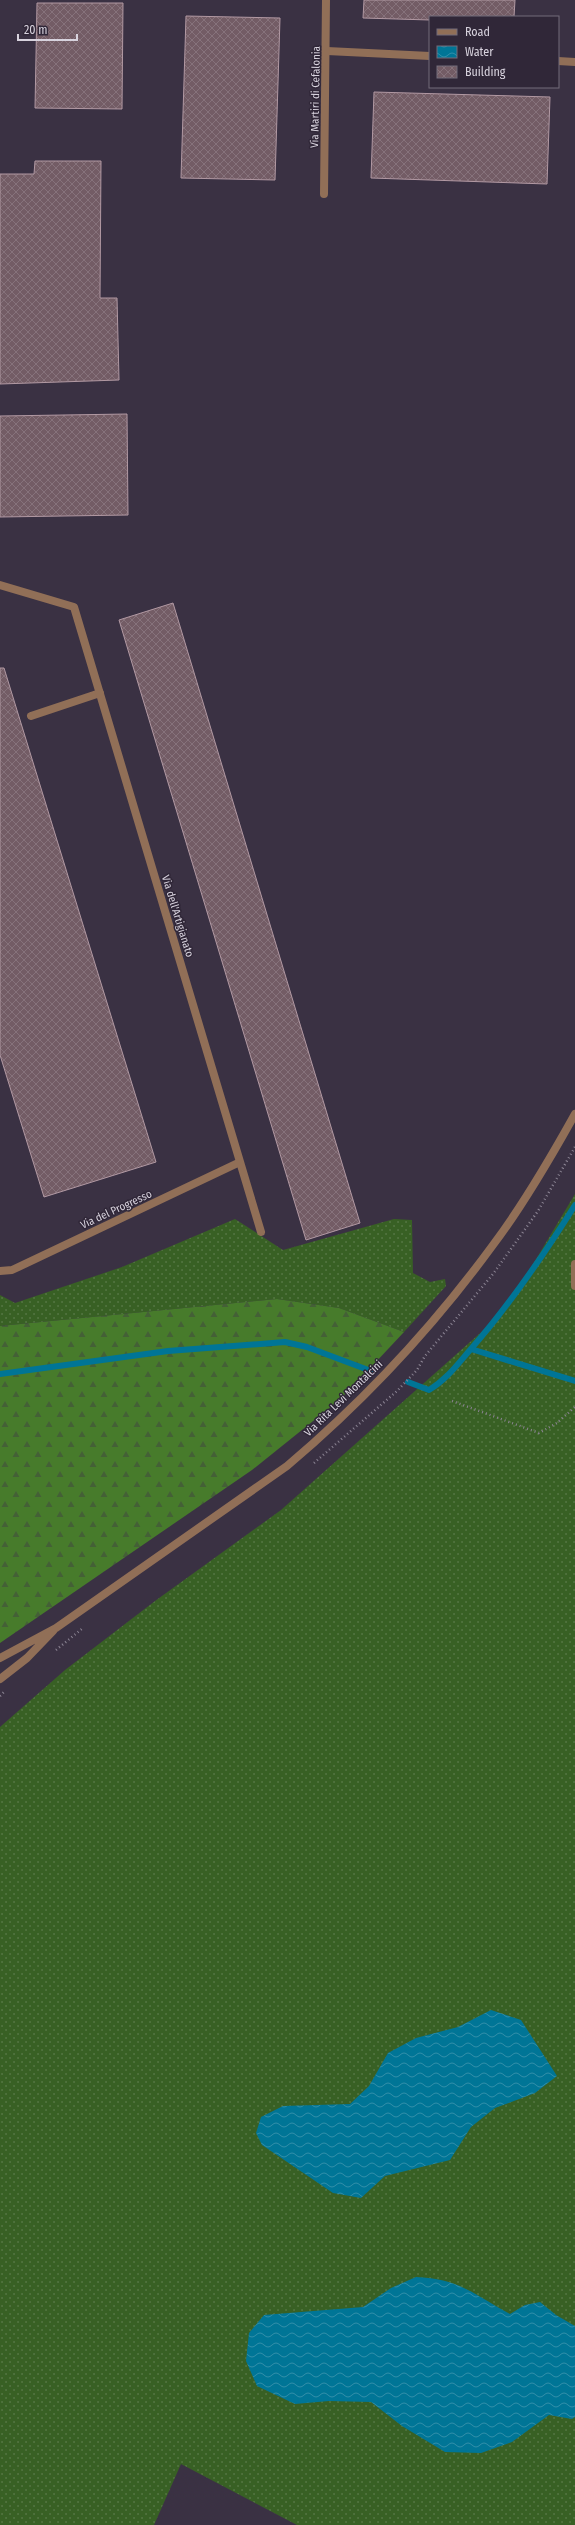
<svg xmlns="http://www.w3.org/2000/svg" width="575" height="2525" font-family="'Fira Sans Condensed',sans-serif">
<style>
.grass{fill:url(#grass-dots)}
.forest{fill:url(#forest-firs)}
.water{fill:url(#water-waves)}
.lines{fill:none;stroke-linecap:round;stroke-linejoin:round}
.stream{stroke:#007596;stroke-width:6}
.building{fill:url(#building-cross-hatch);stroke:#b299a3}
.path{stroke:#8b8493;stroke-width:2.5;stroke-dasharray:1 3;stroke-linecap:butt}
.lane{stroke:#916f57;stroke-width:8}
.street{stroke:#916f57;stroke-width:8}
.labels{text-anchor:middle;stroke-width:3;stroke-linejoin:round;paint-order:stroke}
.street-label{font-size:11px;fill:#d8d3de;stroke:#302738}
</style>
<defs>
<pattern id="grass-dots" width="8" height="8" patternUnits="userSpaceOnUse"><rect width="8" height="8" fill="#386024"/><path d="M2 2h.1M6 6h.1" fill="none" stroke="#547643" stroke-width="1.8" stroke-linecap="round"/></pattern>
<pattern id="forest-firs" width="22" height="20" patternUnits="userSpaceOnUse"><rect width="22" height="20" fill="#477b2b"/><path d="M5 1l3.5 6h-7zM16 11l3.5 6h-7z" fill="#446036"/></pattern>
<pattern id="water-waves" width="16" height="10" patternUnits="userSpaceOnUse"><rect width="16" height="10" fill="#007596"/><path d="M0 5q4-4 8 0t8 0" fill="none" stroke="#318ea9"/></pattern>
<pattern id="building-cross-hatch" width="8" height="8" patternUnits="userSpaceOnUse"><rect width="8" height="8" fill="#735c65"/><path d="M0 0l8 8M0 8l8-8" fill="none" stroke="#86727b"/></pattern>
</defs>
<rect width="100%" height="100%" fill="#3a3143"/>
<!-- grass -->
<path class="grass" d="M575,1194V2525H297L181,2464L154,2525H0V1727L65,1670L155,1601L281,1510L505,1311Z
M235,1219L283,1250L394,1219L412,1220L413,1273L430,1282L445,1279L446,1286L404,1332L339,1308L277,1299L0,1326V1295L15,1303L122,1267Z"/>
<!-- forest -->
<path class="forest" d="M277,1299L339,1308L404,1332L343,1397L252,1470L0,1643V1326Z"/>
<!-- water -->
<path class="water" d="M491,2010L521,2020L557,2076L535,2093L495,2108L471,2127L450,2160L385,2176L361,2198L333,2193L262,2145L256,2133L261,2117L283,2106L350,2104L369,2086L388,2053L416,2038L458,2027Z
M416,2277C460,2279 473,2294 510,2314L525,2305L540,2302L556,2315L575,2326V2417L572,2419L549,2415L512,2442L481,2453L445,2452L402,2426L371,2402L329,2401L295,2404L257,2386L246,2361L249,2333L264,2315L363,2307L391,2288Z"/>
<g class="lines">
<!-- stream -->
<path class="stream" d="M471,1349L575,1381
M0,1374L168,1351L285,1342L307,1347L371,1371
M408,1382L429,1390C446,1380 457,1365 470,1350C510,1305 543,1256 575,1205"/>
</g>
<!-- building -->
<path class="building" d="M364,0H515L514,17H430V20L363,18Z
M37,3H123L122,109L35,108Z
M186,16L280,18L275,180L181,178Z
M374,92L550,97L547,184L371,178Z
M35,161H101L100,298H117L119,380L0,384V174H34Z
M127,414L128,515L0,517V416Z
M173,603L360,1223L306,1240L119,620Z
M0,668H4L156,1162L44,1197L0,1055Z"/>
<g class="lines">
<!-- path -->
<path class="path" d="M452,1401L539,1433L557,1423L575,1407
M314,1463L397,1391L417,1370L425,1356L493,1274L538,1211L575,1147
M56,1650L83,1628
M0,1696L4,1692"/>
<!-- lane -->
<path class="lane" d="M327,51L430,56
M558,61L575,62
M31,716L100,693
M575,1264V1286"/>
<!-- street -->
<path class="street" d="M324,194L326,0
M0,585L74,607L261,1232
M0,1271L12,1270L240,1162
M0,1658L56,1628L287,1466C364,1401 433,1327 493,1245C524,1204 550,1159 575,1114
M0,1679L27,1658L53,1631"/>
</g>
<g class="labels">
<!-- street labels -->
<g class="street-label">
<text transform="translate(315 97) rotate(-89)" y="4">Via Martiri di Cefalonia</text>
<text transform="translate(178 916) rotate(73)" y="4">Via dell'Artigianato</text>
<text transform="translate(116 1209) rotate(-25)" y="4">Via del Progresso</text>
<text transform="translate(343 1398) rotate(-44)" y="4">Via Rita Levi Montalcini</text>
</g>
</g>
<!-- legend -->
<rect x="429" y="16" width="130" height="72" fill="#302738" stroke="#736c7a"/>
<rect x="437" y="29" width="20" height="6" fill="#916f57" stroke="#736c7a"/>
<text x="465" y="36" font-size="12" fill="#d8d3de">Road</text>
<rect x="437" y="46" width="20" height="12" fill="url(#water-waves)" stroke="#736c7a"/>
<text x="465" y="56" font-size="12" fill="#d8d3de">Water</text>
<rect x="437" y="66" width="20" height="12" fill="url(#building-cross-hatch)" stroke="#736c7a"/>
<text x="465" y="76" font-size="12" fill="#d8d3de">Building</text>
<!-- scale -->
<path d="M18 34v6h59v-6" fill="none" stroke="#d8d3de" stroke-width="2"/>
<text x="24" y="34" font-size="12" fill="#d8d3de" stroke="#302738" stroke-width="3" paint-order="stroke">20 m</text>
</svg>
